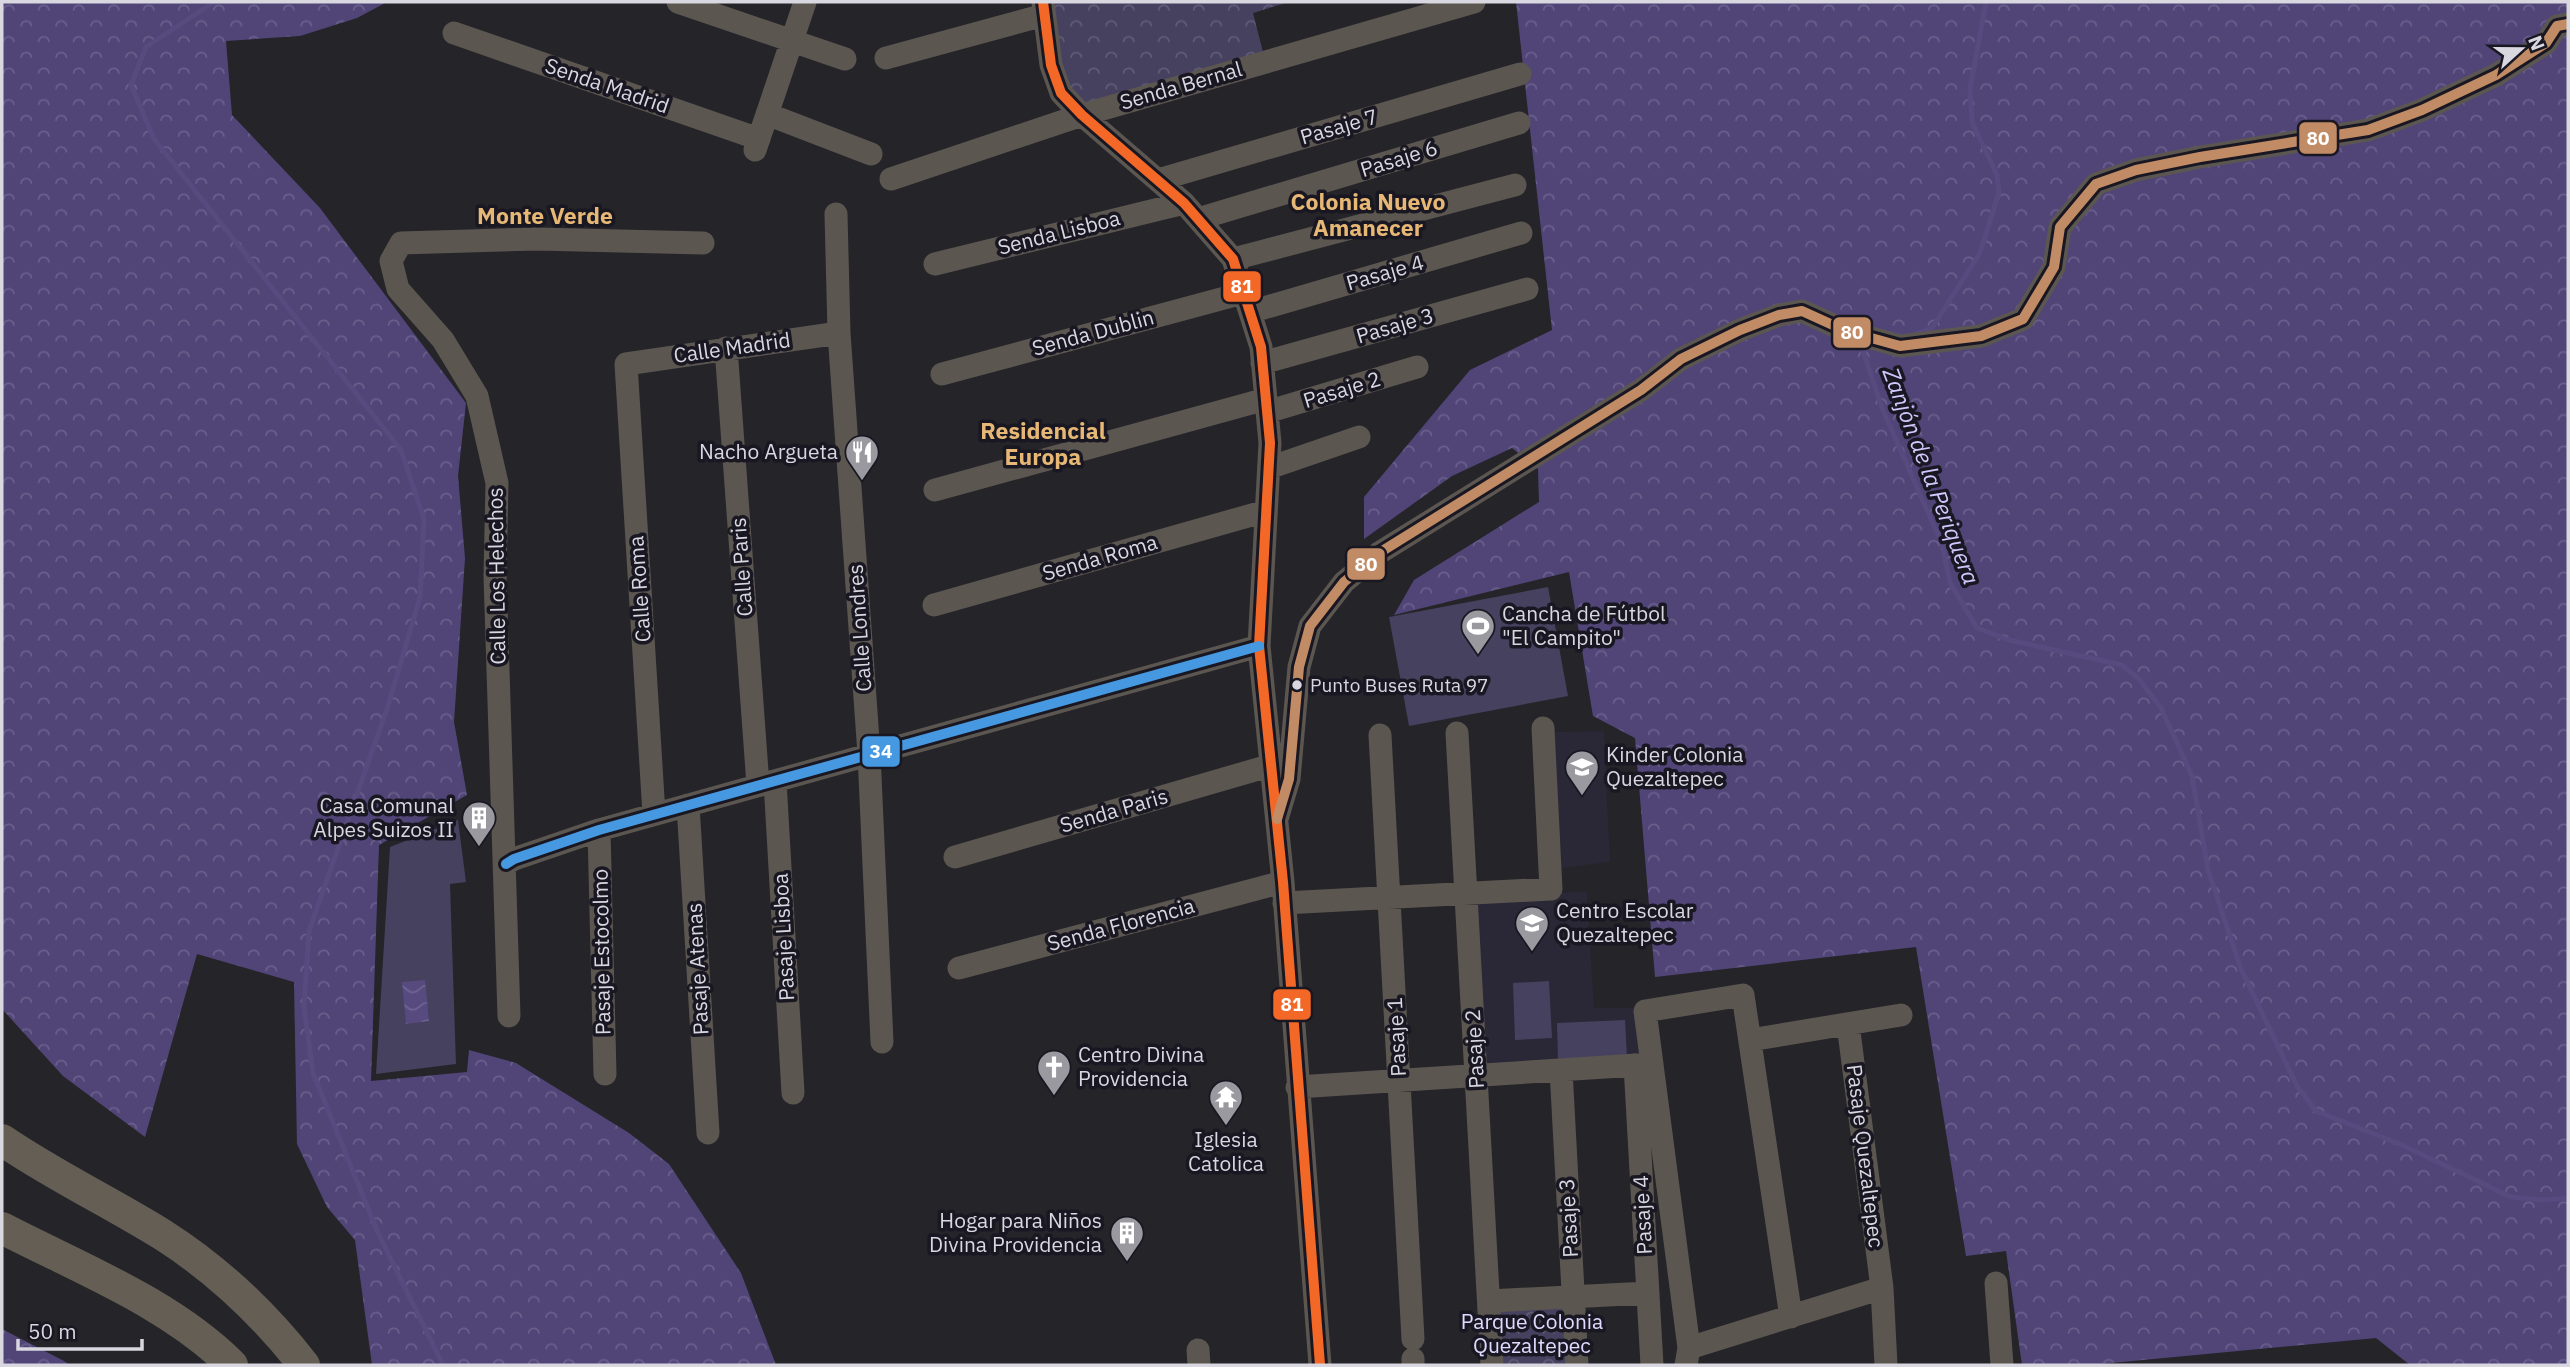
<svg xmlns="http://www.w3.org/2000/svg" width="2570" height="1367" font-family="'IBM Plex Sans',sans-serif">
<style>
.built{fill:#2a2736}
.green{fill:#46415f}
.forest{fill:url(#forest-crowns)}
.park{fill:url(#park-crowns)}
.water{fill:url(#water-waves)}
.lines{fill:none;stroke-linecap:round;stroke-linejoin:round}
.stream{stroke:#564a7f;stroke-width:5}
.minor{stroke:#5c5651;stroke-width:23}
.highway{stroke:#655e55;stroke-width:32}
.bus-1-casing{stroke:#191722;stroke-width:16}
.bus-2-casing{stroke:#191722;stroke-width:16}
.bus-3-casing{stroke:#191722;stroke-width:16}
.bus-1{stroke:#f36827;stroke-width:10}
.bus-2{stroke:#c18c65;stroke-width:10}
.bus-3{stroke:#4699e1;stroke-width:10}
.bus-dot{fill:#d9d8e0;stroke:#191722;stroke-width:2.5}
.labels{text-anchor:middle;stroke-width:7;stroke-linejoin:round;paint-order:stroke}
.bus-label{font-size:19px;fill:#d9d8e0;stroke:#191722;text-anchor:start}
.street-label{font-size:21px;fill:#d9d8e0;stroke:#191722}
.poi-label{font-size:21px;fill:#d9d8e0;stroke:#191722;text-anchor:start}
.park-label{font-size:21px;fill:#e0dafe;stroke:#191722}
.neighbourhood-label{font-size:23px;font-weight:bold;fill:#e7b875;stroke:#191722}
.water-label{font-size:23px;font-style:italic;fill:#d0c7fc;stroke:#191722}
.line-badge{stroke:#191722;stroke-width:2.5}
.badge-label{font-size:19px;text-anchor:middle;font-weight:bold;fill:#fff}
</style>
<defs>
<pattern id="forest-crowns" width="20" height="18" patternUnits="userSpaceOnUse" patternTransform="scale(1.75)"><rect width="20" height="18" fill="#514578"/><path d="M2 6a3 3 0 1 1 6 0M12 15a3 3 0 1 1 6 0" fill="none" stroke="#695f8b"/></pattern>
<pattern id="park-crowns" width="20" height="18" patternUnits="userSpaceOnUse" patternTransform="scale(1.75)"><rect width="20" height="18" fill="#46415f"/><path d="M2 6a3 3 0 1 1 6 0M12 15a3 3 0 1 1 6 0" fill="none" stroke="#605c76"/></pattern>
<pattern id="water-waves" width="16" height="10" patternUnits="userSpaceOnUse" patternTransform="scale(1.75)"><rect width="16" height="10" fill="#564a7f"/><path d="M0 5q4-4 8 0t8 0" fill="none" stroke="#6e6391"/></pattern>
</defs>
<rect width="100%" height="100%" fill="#242429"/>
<!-- built -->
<path class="built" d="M1604,731L1610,862L1562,868L1553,732Z
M1587,891L1594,1008H1636L1644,1060L1480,1069L1472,898Z"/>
<!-- green -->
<path class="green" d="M1548,587L1568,696L1409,726L1389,617Z
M458,820L466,882L450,884L456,1064L376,1074L390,847Z
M1549,981L1552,1038L1515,1040L1513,983Z
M1625,1020L1627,1057L1558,1060L1557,1023Z"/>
<!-- forest -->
<path class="forest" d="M2,2H387L357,18L300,36L226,41L232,115L320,208L466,403L458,476L465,558L454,722L467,795L379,845L371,1081L467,1072L469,1050L516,1063L629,1133L669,1164L741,1273L776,1365H372L355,1240L327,1207L297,1144L294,982L197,954L145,1137L63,1076L2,1009Z
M1516,2H2568V1365H2410L2376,1338L2090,1365H2022L2006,1251L1966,1256L1916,947L1655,977L1635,738L1593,716L1569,572L1394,615L1414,580L1539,502L1538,469L1512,448L1452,476L1364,539V497L1470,370L1552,330Z
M2,1329L64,1361L70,1365H2Z"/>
<!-- park -->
<path class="park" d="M1049,2H1289L1253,13L1264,56L1085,107C1054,73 1055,45 1049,2Z
M1568,1302L1572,1365H1496L1493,1304Z"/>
<!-- water -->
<path class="water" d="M425,980L429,1021L406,1024L402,982Z"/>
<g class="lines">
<!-- stream -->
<path class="stream" d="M214,2L146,47L131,85L154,139L401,450L424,519L420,597L388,706L309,931L304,1007L313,1073L378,1233L443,1365
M1915,334L1932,328L1980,253L1999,192L1997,175L1972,122L1970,89L1986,2
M1870,344L1863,351L1882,408L1942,544L1950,583L1977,628L2009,640L2122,665L2139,679L2161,708L2192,776L2208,870L2241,969L2297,1086L2316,1111L2402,1145L2511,1197L2543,1200L2568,1198"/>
<!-- minor -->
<path class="minor" d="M678,2L845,59
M1043,2L1051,65L1061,93L1082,115L1184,203L1233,259L1261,347L1270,443L1259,646L1283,882L1320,1365
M454,33L759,139
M886,58L1044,15
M767,114L871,154
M755,150L805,2
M891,179L1082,115L1474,2
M1158,180L1520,74
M836,214L839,333L869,754L882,1042
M1198,219L1519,123
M1233,259L1515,185
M935,264L1184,203
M1250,312L1521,233
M726,348L758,785
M1262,363L1527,289
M942,374L1243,293
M1267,412L1417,367
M1269,468L1359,437
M935,490L1266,399
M934,605L1266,511
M1457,733L1492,1365
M1380,735L1413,1339
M775,781L793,1093
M688,805L708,1133
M654,814L626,364L839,333
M1277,819L1289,779L1299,667L1310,626L1344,582L1379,553L1641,390L1681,359L1740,330L1779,315L1802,311L1846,331L1900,346L1981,336L2023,319L2054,267L2060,227L2096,184L2136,170L2200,157L2368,130L2422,110L2496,75L2546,43L2557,26L2568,24
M599,830L605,1074
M955,857L1272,765
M506,864L514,859L599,830L1259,646
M1284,903L1551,889L1543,728
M959,968L1283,882
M509,1016L495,576L497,483L477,396L443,340L398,289L391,261L401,243L537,239L703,243
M1848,1024L1882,1288L1886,1365
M1750,1040L1901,1015
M1635,1065L1652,1365
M1561,1070L1577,1365
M1297,1087L1652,1064
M1996,1283L2002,1365
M1489,1301L1648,1293
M1689,1348L1882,1288
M1198,1350L1199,1365
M1413,1359V1365
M1686,1365L1689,1348L1645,1011L1743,995L1791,1317"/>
<!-- highway -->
<path class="highway" d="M2,1140C53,1175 110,1202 163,1235C218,1270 264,1314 304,1365
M2,1228C79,1268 170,1303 232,1365"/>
<!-- bus-1 casing -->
<g class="bus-1-casing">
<path id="bus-1" d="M1043,2L1051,65L1061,93L1082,115L1184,203L1233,259L1261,347L1270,443L1259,646L1283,882L1320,1365"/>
</g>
<!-- bus-2 casing -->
<g class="bus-2-casing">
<path id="bus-2" d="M1277,819L1289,779L1299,667L1310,626L1344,582L1379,553L1641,390L1681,359L1740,330L1779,315L1802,311L1846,331L1900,346L1981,336L2023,319L2054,267L2060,227L2096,184L2136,170L2200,157L2368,130L2422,110L2496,75L2546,43L2557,26L2568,24"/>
</g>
<!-- bus-3 casing -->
<g class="bus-3-casing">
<path id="bus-3" d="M506,864L514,859L599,830L1259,646"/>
</g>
<!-- bus-1 -->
<use href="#bus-1" class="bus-1"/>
<!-- bus-2 -->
<use href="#bus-2" class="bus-2"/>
<!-- bus-3 -->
<use href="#bus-3" class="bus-3"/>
</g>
<!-- icons -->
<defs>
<g id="restaurant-pin" transform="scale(1.75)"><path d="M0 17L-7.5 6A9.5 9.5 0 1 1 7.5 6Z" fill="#9a99a0" stroke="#191722"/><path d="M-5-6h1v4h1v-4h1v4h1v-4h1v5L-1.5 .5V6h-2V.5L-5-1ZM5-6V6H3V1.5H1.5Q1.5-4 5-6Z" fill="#fff"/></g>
<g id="stadium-pin" transform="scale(1.75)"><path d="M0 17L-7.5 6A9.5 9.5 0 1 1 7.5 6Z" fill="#9a99a0" stroke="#191722"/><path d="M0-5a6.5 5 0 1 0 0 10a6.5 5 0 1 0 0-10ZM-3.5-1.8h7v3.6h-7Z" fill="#fff"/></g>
<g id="school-pin" transform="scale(1.75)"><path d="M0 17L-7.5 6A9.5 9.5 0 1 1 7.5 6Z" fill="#9a99a0" stroke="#191722"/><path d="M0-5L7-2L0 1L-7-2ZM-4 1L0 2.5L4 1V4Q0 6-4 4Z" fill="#fff"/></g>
<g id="building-pin" transform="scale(1.75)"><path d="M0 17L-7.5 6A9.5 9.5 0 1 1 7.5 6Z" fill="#9a99a0" stroke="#191722"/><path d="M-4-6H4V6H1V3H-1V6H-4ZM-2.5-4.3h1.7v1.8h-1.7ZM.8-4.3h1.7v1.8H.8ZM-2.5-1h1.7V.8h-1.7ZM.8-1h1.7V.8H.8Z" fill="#fff"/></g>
<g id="church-pin" transform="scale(1.75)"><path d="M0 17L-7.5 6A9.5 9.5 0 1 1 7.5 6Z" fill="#9a99a0" stroke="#191722"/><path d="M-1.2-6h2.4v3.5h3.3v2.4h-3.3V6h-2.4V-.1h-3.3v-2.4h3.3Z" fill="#fff"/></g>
<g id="temple-pin" transform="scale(1.75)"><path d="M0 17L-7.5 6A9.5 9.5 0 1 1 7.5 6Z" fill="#9a99a0" stroke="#191722"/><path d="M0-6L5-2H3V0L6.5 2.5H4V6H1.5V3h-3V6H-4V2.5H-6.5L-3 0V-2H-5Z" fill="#fff"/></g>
</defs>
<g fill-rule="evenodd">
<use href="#restaurant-pin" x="862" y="452"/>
<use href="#stadium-pin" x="1478" y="626"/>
<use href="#school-pin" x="1582" y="767"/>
<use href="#building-pin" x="479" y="818"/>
<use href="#school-pin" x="1532" y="923"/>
<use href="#church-pin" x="1054" y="1067"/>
<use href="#temple-pin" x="1226" y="1097"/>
<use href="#building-pin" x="1127" y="1233"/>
</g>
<!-- markers -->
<circle class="bus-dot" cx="1297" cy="685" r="6"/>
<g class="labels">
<!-- bus labels -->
<g class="bus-label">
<text x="1310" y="692">Punto Buses Ruta 97</text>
</g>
<!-- street labels -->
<g class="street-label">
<text transform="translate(607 86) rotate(19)" y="7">Senda Madrid</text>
<text transform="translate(1181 86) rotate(-16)" y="7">Senda Bernal</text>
<text transform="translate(1339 127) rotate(-16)" y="7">Pasaje 7</text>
<text transform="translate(1399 159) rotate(-17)" y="7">Pasaje 6</text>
<text transform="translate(1059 233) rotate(-14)" y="7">Senda Lisboa</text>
<text transform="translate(1385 273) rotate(-16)" y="7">Pasaje 4</text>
<text transform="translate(1395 326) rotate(-16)" y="7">Pasaje 3</text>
<text transform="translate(1093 333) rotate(-15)" y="7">Senda Dublin</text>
<text transform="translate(732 348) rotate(-8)" y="7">Calle Madrid</text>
<text transform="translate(1342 390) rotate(-17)" y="7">Pasaje 2</text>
<text transform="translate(1100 558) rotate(-16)" y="7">Senda Roma</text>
<text transform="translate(742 567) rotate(-94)" y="7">Calle Paris</text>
<text transform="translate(497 576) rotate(-91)" y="7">Calle Los Helechos</text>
<text transform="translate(640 589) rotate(-94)" y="7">Calle Roma</text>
<text transform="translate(860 628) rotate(-94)" y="7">Calle Londres</text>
<text transform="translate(1114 811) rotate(-16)" y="7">Senda Paris</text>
<text transform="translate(1121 925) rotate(-15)" y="7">Senda Florencia</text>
<text transform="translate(784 937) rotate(-93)" y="7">Pasaje Lisboa</text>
<text transform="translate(602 952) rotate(-91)" y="7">Pasaje Estocolmo</text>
<text transform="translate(698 969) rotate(-93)" y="7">Pasaje Atenas</text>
<text transform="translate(1397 1037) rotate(-93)" y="7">Pasaje 1</text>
<text transform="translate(1475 1049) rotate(-93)" y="7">Pasaje 2</text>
<text transform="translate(1865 1156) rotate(83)" y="7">Pasaje Quezaltepec</text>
<text transform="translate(1643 1215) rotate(-93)" y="7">Pasaje 4</text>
<text transform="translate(1569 1218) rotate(-93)" y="7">Pasaje 3</text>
</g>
<!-- poi labels -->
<g class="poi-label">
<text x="838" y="459" text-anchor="end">Nacho Argueta</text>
<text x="1502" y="621">Cancha de Fútbol<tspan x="1502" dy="24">"El Campito"</tspan></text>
<text x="1606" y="762">Kinder Colonia<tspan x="1606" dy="24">Quezaltepec</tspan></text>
<text x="454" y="813" text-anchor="end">Casa Comunal<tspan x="454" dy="24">Alpes Suizos II</tspan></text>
<text x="1556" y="918">Centro Escolar<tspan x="1556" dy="24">Quezaltepec</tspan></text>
<text x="1078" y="1062">Centro Divina<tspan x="1078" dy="24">Providencia</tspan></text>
<text x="1226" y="1147" text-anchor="middle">Iglesia<tspan x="1226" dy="24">Catolica</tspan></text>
<text x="1102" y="1228" text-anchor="end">Hogar para Niños<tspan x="1102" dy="24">Divina Providencia</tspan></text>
</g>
<!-- park labels -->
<g class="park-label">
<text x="1532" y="1329">Parque Colonia<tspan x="1532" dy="24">Quezaltepec</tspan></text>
</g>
<!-- neighbourhood labels -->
<g class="neighbourhood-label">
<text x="1368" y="210">Colonia Nuevo<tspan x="1368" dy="26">Amanecer</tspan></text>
<text x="545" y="224">Monte Verde</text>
<text x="1043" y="439">Residencial<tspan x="1043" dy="26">Europa</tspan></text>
</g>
<!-- water labels -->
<g class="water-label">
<text transform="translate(1931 476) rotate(69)" y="8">Zanjón de la Periquera</text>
</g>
</g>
<g class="line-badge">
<rect x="2298" y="121" width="40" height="34" rx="7" fill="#c18c65"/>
<rect x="1222" y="270" width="40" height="33" rx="7" fill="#f36827"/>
<rect x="1832" y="316" width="40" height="33" rx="7" fill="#c18c65"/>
<rect x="1346" y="547" width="40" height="34" rx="7" fill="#c18c65"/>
<rect x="861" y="735" width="40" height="33" rx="7" fill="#4699e1"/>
<rect x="1272" y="988" width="40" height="33" rx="7" fill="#f36827"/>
</g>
<g class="badge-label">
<text x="2318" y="145">80</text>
<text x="1242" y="293">81</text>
<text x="1852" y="339">80</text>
<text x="1366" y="571">80</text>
<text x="881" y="758">34</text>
<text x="1292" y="1011">81</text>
</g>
<!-- border -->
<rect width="2570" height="1367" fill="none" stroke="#d9d8e0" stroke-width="7"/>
<!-- north arrow -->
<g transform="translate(2521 49) rotate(69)" stroke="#191722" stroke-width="5" paint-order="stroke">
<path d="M0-5L12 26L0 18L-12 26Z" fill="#d9d8e0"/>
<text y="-10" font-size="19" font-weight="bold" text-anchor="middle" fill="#d9d8e0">N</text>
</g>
<!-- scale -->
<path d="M18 1339v10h124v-10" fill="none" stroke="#d9d8e0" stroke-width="3.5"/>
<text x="28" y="1339" font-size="21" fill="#d9d8e0" stroke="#191722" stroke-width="5" paint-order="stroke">50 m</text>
</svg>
